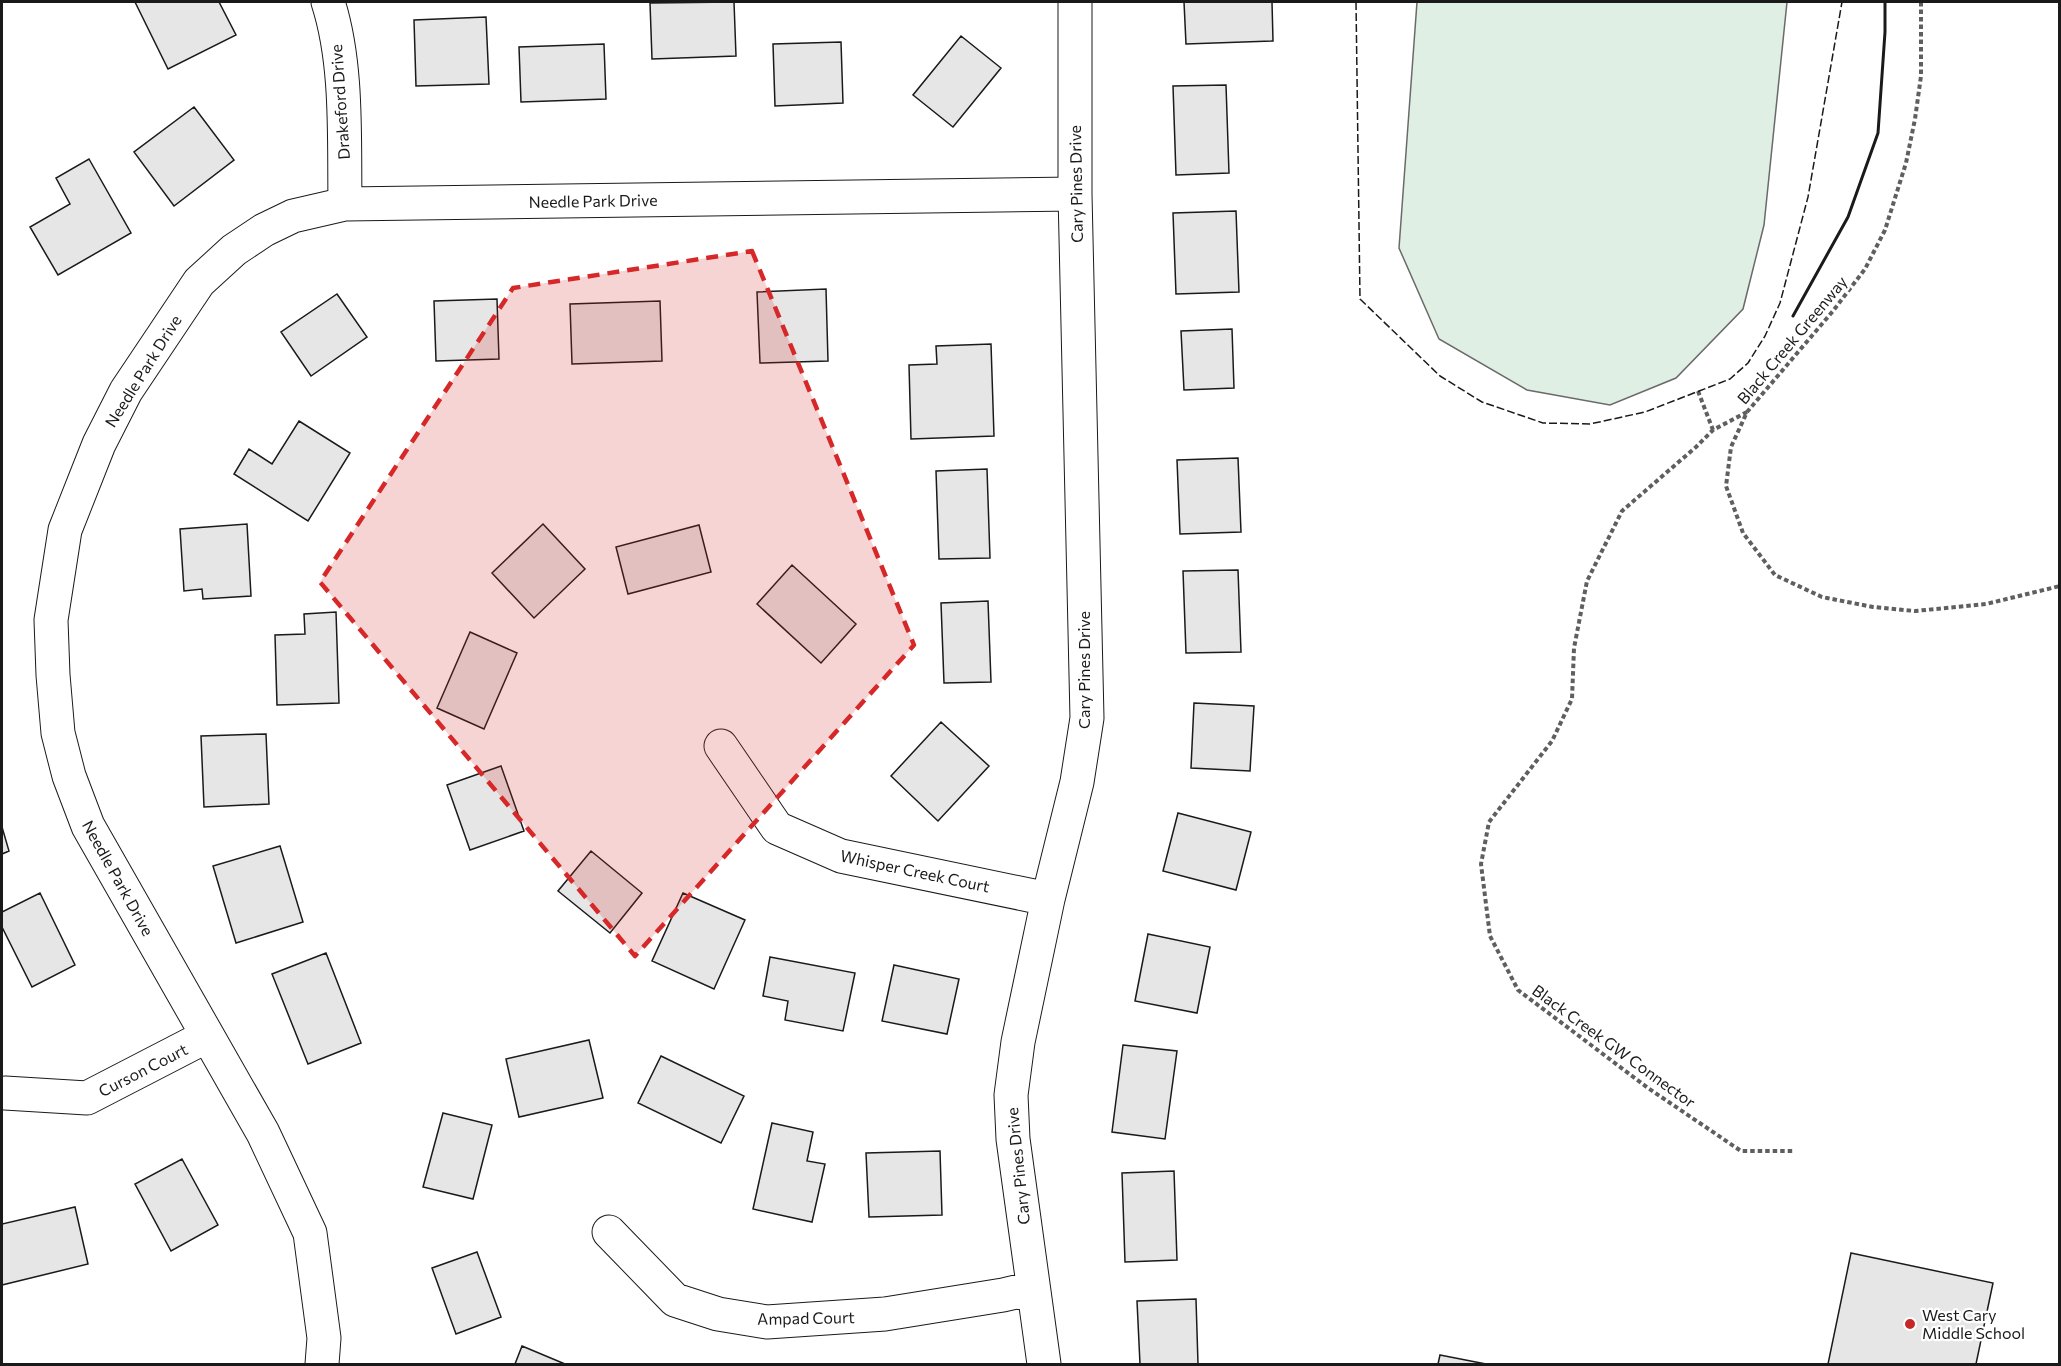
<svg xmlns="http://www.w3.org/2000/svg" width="2061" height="1366" font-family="Commissioner,sans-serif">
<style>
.green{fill:#e0efe3;stroke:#6a6a6a;stroke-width:1.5}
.building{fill:#e6e6e6;stroke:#1a1a1a;stroke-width:1.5}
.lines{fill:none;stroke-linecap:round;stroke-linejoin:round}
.minor-casing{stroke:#1a1a1a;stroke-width:35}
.path{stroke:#5f5f5f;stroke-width:4;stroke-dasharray:4.5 3;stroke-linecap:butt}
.minor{stroke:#fff;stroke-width:33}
.fence{stroke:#1a1a1a;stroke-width:1.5;stroke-dasharray:8 3;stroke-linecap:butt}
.wall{stroke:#1a1a1a;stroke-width:3}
.marked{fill:#d62828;fill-opacity:0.2;stroke:#d62828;stroke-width:4.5;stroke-dasharray:12 8;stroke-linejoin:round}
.poi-dot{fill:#c62828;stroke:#fff;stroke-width:2}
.labels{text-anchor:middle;stroke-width:4.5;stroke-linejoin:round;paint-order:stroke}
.street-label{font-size:16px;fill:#1a1a1a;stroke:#fff}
.poi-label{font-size:16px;fill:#1a1a1a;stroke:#fff;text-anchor:start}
</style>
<rect width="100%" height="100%" fill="#fff"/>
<!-- green -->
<path class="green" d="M1417,2H1787L1764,225L1743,309L1676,378L1610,405L1527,390L1439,339L1399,248Z"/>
<!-- building -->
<path class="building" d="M135,2H219L236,35L168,69Z
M734,2L736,56L652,59L650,3Z
M1184,2H1272L1273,41L1186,44Z
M486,17L489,84L416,86L414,20Z
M961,36L1001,68L953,127L913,95Z
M841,42L843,103L775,106L773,44Z
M604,44L606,99L521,102L519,47Z
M1226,85L1229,173L1176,175L1173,86Z
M194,107L234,160L174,206L134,152Z
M89,159L131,233L58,275L30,227L70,204L56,178Z
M1236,211L1239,292L1176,294L1173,213Z
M826,289L828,361L760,363L757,292Z
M337,294L367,337L311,376L281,332Z
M497,299L499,359L436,361L434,301Z
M660,301L662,361L572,364L570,304Z
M1232,329L1234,388L1184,390L1181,331Z
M991,344L994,436L911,439L909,365L937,364L936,346Z
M299,421L350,453L308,521L234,474L249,449L272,464Z
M1238,458L1241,532L1180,534L1177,460Z
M987,469L990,558L939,559L936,471Z
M247,524L251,596L203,599L202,589L184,591L180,529Z
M543,524L585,569L534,618L492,573Z
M699,525L711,572L628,594L616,547Z
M792,565L856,624L821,663L757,604Z
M1238,570L1241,652L1186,653L1183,571Z
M988,601L991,682L944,683L941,603Z
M336,612L339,703L277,705L275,635L305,634L304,614Z
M470,632L517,653L484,729L437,708Z
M1194,703L1254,706L1250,771L1191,768Z
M941,722L989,766L938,821L891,776Z
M266,734L269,804L204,807L201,736Z
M501,766L524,831L470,850L447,785Z
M1178,813L1251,832L1236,890L1163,871Z
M2,827L9,851L2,854Z
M280,846L303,922L236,943L213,866Z
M591,851L642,893L610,933L558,891Z
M40,893L75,965L32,987L2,927V912Z
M683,893L745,920L714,989L652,961Z
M1148,934L1210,947L1197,1013L1135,1001Z
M326,953L361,1043L308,1064L272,974Z
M770,957L855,973L843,1031L785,1020L788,1001L763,996Z
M894,965L959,979L947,1034L882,1021Z
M589,1040L603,1098L519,1117L506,1059Z
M1123,1045L1177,1051L1165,1139L1112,1132Z
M661,1056L744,1096L721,1143L638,1103Z
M443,1113L492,1125L473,1199L423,1187Z
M772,1123L813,1132L807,1161L825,1164L812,1222L753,1209Z
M940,1151L942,1215L869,1217L866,1153Z
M182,1159L218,1225L171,1251L135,1184Z
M1174,1171L1177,1260L1125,1262L1122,1173Z
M75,1207L88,1264L2,1285V1224Z
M477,1252L501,1317L456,1334L432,1268Z
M1851,1253L1993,1283L1976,1364H1828Z
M1196,1299L1198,1364H1140L1137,1301Z
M522,1346L565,1364H515Z
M1440,1355L1486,1364H1438Z"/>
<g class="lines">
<!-- minor casing -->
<g class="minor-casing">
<path id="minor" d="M328,2C348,64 344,139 345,204
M721,746L777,828L841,856L1048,899
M5,1093L87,1098L207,1036
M609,1232L675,1300L718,1314L767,1322L885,1314L1003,1295L1033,1288
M322,1364L324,1338L310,1233L263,1133L88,826L69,776L58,733L53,675L51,620L65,530L99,444L126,391L199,282L234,250L264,230L293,216L345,204L1075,194
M1044,1364L1013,1139L1011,1095L1018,1042L1048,899L1077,782L1087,718L1075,194V2"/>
</g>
<!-- path -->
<path class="path" d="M1921,2V76L1915,119L1906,163L1885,230L1865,269L1833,311L1747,412L1731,447L1726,486L1743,533L1775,575L1822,597L1873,607L1915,611L1986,604L2060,586
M1698,391L1713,430
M1747,412L1713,430L1696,447L1622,511L1587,581L1574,648L1572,699L1552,741L1489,822L1481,864L1490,936L1518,990L1648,1088L1741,1151H1795"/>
<!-- minor -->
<use href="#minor" class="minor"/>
<!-- fence -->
<path class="fence" d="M1356,2L1360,299L1440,376L1482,402L1543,423L1590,424L1645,412L1730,379L1748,363L1765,336L1780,303L1808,197L1842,2"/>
<!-- wall -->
<path class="wall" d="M1793,316L1848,217L1878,133L1885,32V2"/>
</g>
<!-- marked area -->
<path class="marked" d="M752,251L914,645L635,956L320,582L513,288Z"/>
<!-- markers -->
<circle class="poi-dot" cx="1910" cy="1324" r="6"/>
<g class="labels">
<!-- street labels -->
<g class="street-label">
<text transform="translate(340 102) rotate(-94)" y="6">Drakeford Drive</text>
<text transform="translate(1076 184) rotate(-91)" y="6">Cary Pines Drive</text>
<text transform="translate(593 201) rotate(-1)" y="6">Needle Park Drive</text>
<text transform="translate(1792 340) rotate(-50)" y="6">Black Creek Greenway</text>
<text transform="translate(143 371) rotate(-58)" y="6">Needle Park Drive</text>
<text transform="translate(1084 670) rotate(-90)" y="6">Cary Pines Drive</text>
<text transform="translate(915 871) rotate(12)" y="6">Whisper Creek Court</text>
<text transform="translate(118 878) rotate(61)" y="6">Needle Park Drive</text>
<text transform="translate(1614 1046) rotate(36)" y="6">Black Creek GW Connector</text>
<text transform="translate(143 1070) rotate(-27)" y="6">Curson Court</text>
<text transform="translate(1018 1166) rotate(-96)" y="6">Cary Pines Drive</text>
<text transform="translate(806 1318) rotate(-1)" y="6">Ampad Court</text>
</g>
<!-- poi labels -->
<g class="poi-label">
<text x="1922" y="1321">West Cary<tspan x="1922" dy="18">Middle School</tspan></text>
</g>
</g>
<!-- border -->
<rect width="2061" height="1366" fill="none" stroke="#1a1a1a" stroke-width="6"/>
</svg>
